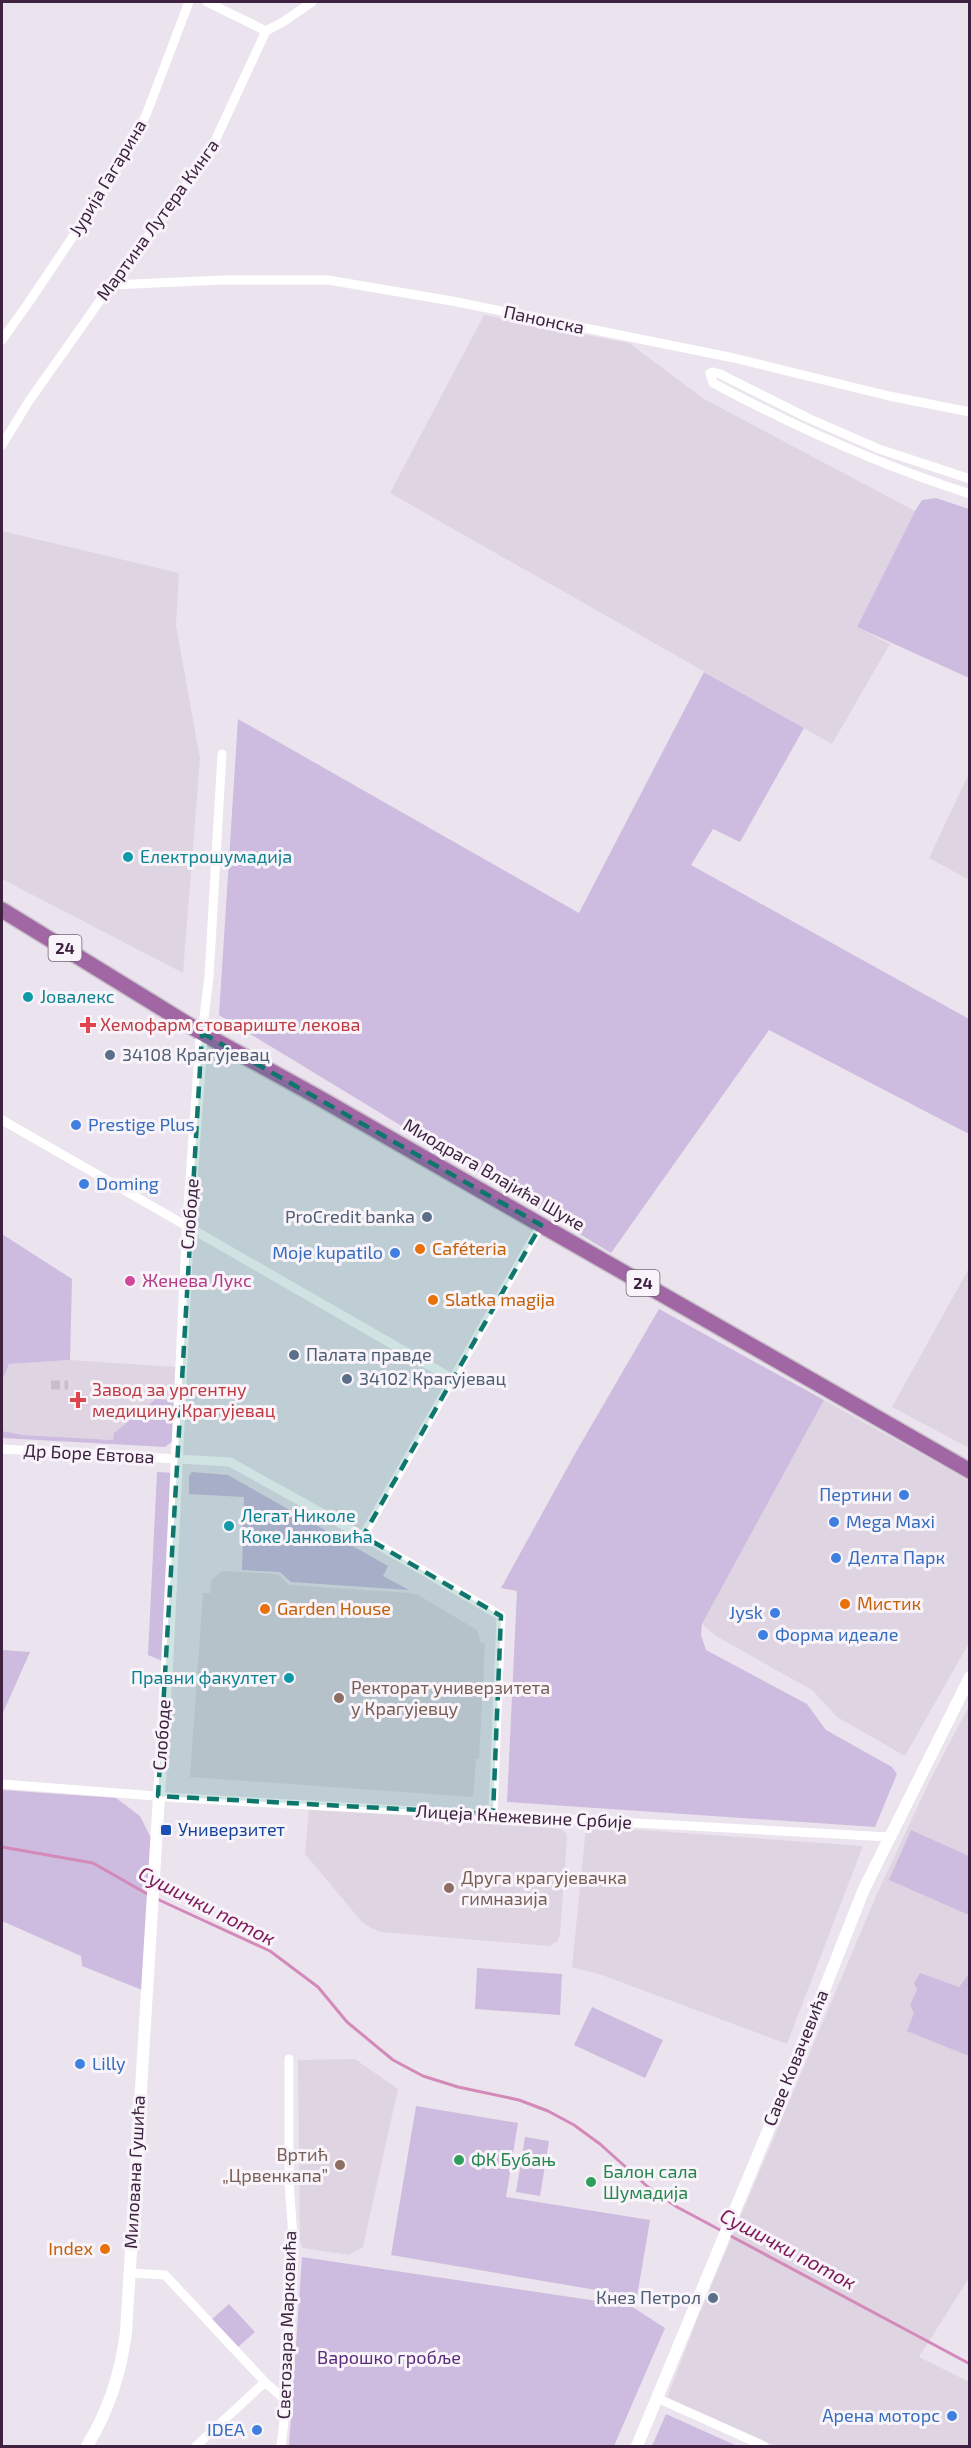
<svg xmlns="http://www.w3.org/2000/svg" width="971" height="2448" font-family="'Exo 2',sans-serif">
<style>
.built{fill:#dfd5e2}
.green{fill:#cdbcdf}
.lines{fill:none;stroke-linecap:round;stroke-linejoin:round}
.stream{stroke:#d48ab9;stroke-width:3}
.minor-tunnel{stroke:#c8bdcb;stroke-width:9;stroke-dasharray:9 4.5;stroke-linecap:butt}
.primary-casing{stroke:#c9c1ca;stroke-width:18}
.minor{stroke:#fff;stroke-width:9}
.tertiary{stroke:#fff;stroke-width:12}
.primary{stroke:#a167a5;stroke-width:15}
.marked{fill:#0f766e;fill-opacity:0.2;stroke:#0f766e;stroke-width:4.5;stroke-dasharray:12 8;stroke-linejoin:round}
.culture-dot{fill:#0f9aa8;stroke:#f8f4fa;stroke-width:2}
.health-dot{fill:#e0444e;stroke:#f8f4fa;stroke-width:2}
.service-dot{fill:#5c6f8a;stroke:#f8f4fa;stroke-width:2}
.shop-dot{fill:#3f7fe0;stroke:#f8f4fa;stroke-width:2}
.food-dot{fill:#e8710a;stroke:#f8f4fa;stroke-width:2}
.hotel-dot{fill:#d1479c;stroke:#f8f4fa;stroke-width:2}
.education-dot{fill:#8d6e63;stroke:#f8f4fa;stroke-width:2}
.transit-dot{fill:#1a4fb4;stroke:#f8f4fa;stroke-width:2}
.leisure-dot{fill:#2e9e5b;stroke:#f8f4fa;stroke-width:2}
.labels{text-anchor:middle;stroke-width:6;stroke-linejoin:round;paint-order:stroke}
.shield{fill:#f8f4fa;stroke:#766178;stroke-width:1.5}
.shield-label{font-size:16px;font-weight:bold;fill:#3e2240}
.street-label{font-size:18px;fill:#3e2240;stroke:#f8f4fa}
.culture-label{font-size:18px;fill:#0d838f;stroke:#f8f4fa;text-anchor:start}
.health-label{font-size:18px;fill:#be3a42;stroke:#f8f4fa;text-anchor:start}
.service-label{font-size:18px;fill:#4e5e75;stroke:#f8f4fa;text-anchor:start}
.shop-label{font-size:18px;fill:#366cbe;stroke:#f8f4fa;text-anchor:start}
.food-label{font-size:18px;fill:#c56008;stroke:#f8f4fa;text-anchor:start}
.hotel-label{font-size:18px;fill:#b23c85;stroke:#f8f4fa;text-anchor:start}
.education-label{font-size:18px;fill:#785e54;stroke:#f8f4fa;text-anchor:start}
.transit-label{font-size:18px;fill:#164399;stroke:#f8f4fa;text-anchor:start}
.leisure-label{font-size:18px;fill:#27864d;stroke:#f8f4fa;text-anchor:start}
.park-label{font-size:18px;fill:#592b78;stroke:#f8f4fa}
.water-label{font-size:20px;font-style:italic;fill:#7e1a59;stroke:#f8f4fa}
</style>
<rect width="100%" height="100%" fill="#ebe4ee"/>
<!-- built -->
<path class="built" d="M484,315L629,343L704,399L915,511L857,627L890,644L832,744L390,493Z
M2,531L179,573L176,625L200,759L183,973L2,879Z
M969,773V880L929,858Z
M969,1268V1448L892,1407Z
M70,1360L177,1367L175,1400L113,1440L23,1435L2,1431V1381L9,1364Z
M824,1400L969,1481V1643L905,1756L837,1717L812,1690L716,1636L702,1624Z
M222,1571L278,1574L289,1585L409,1593L418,1595L477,1630L481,1643H485L479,1759H476L473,1797L190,1777L203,1593H210L212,1579Z
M969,1706V2278L919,2357L969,2382V2446H775L667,2398L698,2317L876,1896L930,1780Z
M309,1810L466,1818L560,1829L566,1833L567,1837L560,1935L557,1942L549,1946L381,1932L371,1928L362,1922L305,1854Z
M586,1826L863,1846L787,2044L602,1975L572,1967Z
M355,2059L398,2089L363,2247L349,2255L303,2248L300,2241L298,2060Z"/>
<!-- green -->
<path class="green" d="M936,498L969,509V678L857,627L915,511L922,500Z
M704,672L804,728L740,842L713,829L691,865L969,1019V1134L769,1030L611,1253L219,1015L238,719L579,913Z
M2,1234L72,1279L70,1360L9,1364L2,1381Z
M659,1309L824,1400L702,1624L701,1635L706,1650L807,1704L826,1730L892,1767L897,1774L875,1827L507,1802L517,1591L501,1588L576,1452Z
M156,1399L175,1400L173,1441L165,1447L2,1438V1431L23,1435L113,1440L114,1433Z
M157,1472L176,1473L167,1663L148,1655Z
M192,1472L228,1475L388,1566L383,1576L409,1590L291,1582L280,1572L242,1570L244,1497L189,1494V1476Z
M2,1650L30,1652L2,1715Z
M2,1790L116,1798L140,1816L151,1838L147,1992L82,1966L81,1956L2,1921Z
M911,1830L969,1856V1915L889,1880Z
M477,1968L562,1974L560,2015L475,2009Z
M920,1973L959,1987L969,1974V2056L907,2031L914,2013L910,2005L917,1990L914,1983Z
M592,2007L663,2040L645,2078L574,2045Z
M416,2106L518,2123L506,2197L650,2220L637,2297L391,2255Z
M525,2137L549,2141L540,2196L516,2192Z
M302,2257L631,2306L665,2328L614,2446H289Z
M229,2304L255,2332L237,2348L211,2320Z
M666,2414L737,2446H652Z"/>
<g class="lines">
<!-- stream -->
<path class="stream" d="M2,1847L93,1863L149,1895
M157,1899L270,1951L318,1987L347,2022L393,2060L423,2076L458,2087L519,2100L548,2111L574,2125L600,2144L648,2187L677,2207L722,2231
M727,2234L970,2364"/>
<!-- minor-tunnel -->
<path class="minor-tunnel" d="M51,1385H68"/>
<!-- primary casing -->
<g class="primary-casing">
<path id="primary" d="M2,910L202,1033L316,1096L970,1471"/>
</g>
<!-- minor -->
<path class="minor" d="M207,2L266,31
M111,285L223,280H328L452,301L734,358L889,396L970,412
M2,340L27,305L100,196L130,145L146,115L189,2
M2,445L29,401L111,285L207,158L266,31L283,22L312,2
M970,479L879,449L808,418L720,374L713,372L710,373L713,383C797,428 879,465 970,494
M202,1033L209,977L222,754
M2,1120L453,1379
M2,1449L230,1462L363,1536L541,1225
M363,1536L501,1616L493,1814
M2,1784L181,1798L889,1837
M130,2273L165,2275L265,2382L285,2400
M657,2398L764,2446
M196,2446L265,2382
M281,2446L284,2421L294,2250L289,2183V2059"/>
<!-- tertiary -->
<path class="tertiary" d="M87,2446C109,2410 121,2373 126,2332L167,1666L188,1229L202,1033
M637,2446L777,2109L864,1889L970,1677"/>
<!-- primary -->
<use href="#primary" class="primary"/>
</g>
<!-- marked area -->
<path class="marked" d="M202,1033L541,1225L363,1536L501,1616L493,1814L158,1796Z"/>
<!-- markers -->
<g class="culture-dot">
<circle cx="128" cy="857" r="6"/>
<circle cx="28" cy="997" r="6"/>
<circle cx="229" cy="1526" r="6"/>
<circle cx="289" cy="1678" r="6"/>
</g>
<g class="health-dot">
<path d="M85 1016h6v6h6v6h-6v6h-6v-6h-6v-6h6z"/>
<path d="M75 1391h6v6h6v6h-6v6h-6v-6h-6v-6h6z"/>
</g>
<g class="service-dot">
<circle cx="110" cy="1055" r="6"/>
<circle cx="427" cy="1217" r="6"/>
<circle cx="294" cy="1355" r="6"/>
<circle cx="347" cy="1379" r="6"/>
<circle cx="713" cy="2298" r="6"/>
</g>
<g class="shop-dot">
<circle cx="76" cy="1125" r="6"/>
<circle cx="84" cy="1184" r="6"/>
<circle cx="395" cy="1253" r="6"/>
<circle cx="904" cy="1495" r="6"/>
<circle cx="834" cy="1522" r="6"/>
<circle cx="836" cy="1558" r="6"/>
<circle cx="775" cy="1613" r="6"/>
<circle cx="763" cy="1635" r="6"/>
<circle cx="80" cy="2064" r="6"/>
<circle cx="952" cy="2416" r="6"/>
<circle cx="257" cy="2430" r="6"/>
</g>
<g class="food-dot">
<circle cx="420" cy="1249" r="6"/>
<circle cx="433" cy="1300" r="6"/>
<circle cx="845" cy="1604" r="6"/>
<circle cx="265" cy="1609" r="6"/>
<circle cx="105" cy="2249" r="6"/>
</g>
<circle class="hotel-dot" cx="130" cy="1281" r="6"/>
<g class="education-dot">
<circle cx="339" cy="1698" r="6"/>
<circle cx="449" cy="1888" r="6"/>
<circle cx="340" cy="2165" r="6"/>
</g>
<rect class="transit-dot" x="160" y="1824" width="12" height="12" rx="3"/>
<g class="leisure-dot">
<circle cx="459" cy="2160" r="6"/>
<circle cx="591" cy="2182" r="6"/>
</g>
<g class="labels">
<!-- shield labels -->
<g class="shield">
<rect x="48.5" y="935" width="33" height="26" rx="4.5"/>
<rect x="626.5" y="1270" width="33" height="26" rx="4.5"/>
</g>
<g class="shield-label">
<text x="65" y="954">24</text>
<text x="643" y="1289">24</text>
</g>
<!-- street labels -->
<g class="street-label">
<text transform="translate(108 178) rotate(-59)" y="6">Јурија Гагарина</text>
<text transform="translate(158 220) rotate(-54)" y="6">Мартина Лутера Кинга</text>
<text transform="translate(544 320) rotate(12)" y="6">Панонска</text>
<text transform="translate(494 1175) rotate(30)" y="6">Миодрага Влајића Шуке</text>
<text transform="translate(190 1214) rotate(-86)" y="6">Слободе</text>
<text transform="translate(89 1454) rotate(3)" y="6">Др Боре Евтова</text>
<text transform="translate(162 1735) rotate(-86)" y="6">Слободе</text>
<text transform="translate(524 1817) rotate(3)" y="6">Лицеја Кнежевине Србије</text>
<text transform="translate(796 2058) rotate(-68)" y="6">Саве Ковачевића</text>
<text transform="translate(135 2172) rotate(-87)" y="6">Милована Гушића</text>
<text transform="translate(287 2325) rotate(-88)" y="6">Светозара Марковића</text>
</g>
<!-- culture labels -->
<g class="culture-label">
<text x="140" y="863">Електрошумадија</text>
<text x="40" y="1003">Јовалекс</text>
<text x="241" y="1522">Легат Николе<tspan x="241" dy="21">Коке Јанковића</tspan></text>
<text x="277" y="1684" text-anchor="end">Правни факултет</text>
</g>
<!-- health labels -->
<g class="health-label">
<text x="100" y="1031">Хемофарм стовариште лекова</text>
<text x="92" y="1396">Завод за ургентну<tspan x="92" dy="21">медицину Крагујевац</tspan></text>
</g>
<!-- service labels -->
<g class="service-label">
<text x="122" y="1061">34108 Крагујевац</text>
<text x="415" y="1223" text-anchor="end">ProCredit banka</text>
<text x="306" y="1361">Палата правде</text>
<text x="359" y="1385">34102 Крагујевац</text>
<text x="701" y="2304" text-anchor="end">Кнез Петрол</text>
</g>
<!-- shop labels -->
<g class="shop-label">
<text x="88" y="1131">Prestige Plus</text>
<text x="96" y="1190">Doming</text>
<text x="383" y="1259" text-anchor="end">Moje kupatilo</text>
<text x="892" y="1501" text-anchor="end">Пертини</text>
<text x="846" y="1528">Mega Maxi</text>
<text x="848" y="1564">Делта Парк</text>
<text x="763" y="1619" text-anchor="end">Jysk</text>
<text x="775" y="1641">Форма идеале</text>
<text x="92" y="2070">Lilly</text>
<text x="940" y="2422" text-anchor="end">Арена моторс</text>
<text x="245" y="2436" text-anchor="end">IDEA</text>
</g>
<!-- food labels -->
<g class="food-label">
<text x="432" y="1255">Caféteria</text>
<text x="445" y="1306">Slatka magija</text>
<text x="857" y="1610">Мистик</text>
<text x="277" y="1615">Garden House</text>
<text x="93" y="2255" text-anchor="end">Index</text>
</g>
<!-- hotel labels -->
<g class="hotel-label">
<text x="142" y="1287">Женева Лукс</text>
</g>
<!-- education labels -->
<g class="education-label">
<text x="351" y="1694">Ректорат универзитета<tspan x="351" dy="21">у Крагујевцу</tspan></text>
<text x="461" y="1884">Друга крагујевачка<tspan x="461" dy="21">гимназија</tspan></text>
<text x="328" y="2161" text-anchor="end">Вртић<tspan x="328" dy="21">„Црвенкапа”</tspan></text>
</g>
<!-- transit labels -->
<g class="transit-label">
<text x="178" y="1836">Универзитет</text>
</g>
<!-- leisure labels -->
<g class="leisure-label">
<text x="471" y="2166">ФК Бубањ</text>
<text x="603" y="2178">Балон сала<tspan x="603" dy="21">Шумадија</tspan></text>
</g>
<!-- park labels -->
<g class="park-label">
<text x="389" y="2364">Варошко гробље</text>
</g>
<!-- water labels -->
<g class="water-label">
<text transform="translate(207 1906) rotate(27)" y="7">Сушички поток</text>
<text transform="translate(788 2249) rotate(28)" y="7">Сушички поток</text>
</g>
</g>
<!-- border -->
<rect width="971" height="2448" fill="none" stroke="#3e2240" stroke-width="6"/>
</svg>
